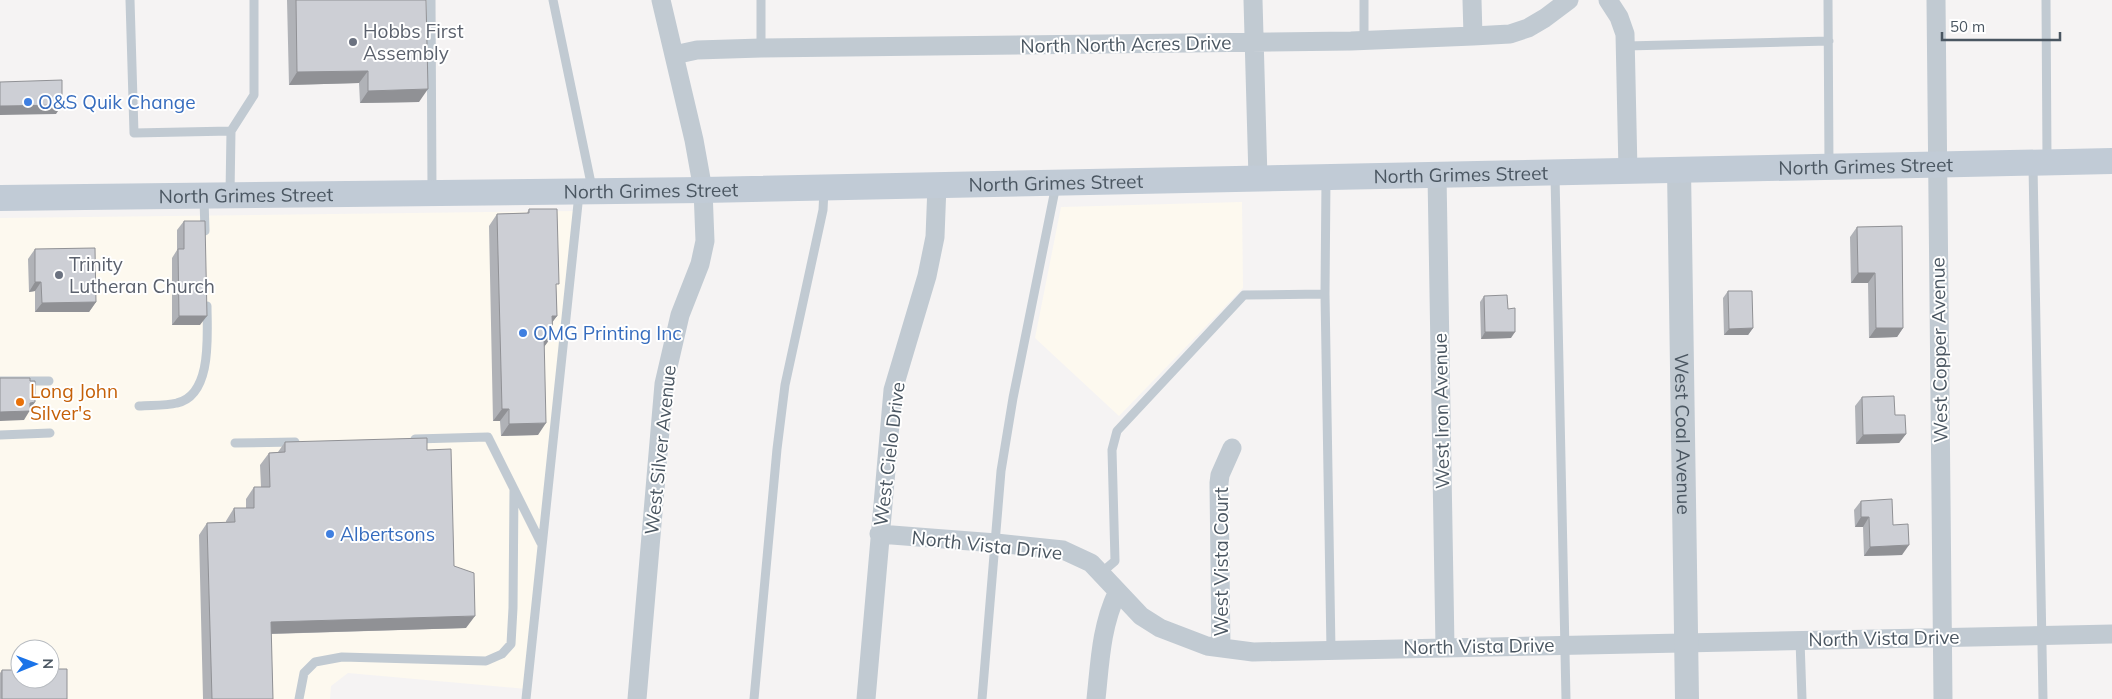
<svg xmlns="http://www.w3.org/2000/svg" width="2112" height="699" font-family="Mulish,sans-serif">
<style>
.commercial{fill:#fdf9ef;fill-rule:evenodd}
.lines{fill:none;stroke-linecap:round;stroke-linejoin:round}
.service{stroke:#c1cad2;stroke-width:9}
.minor{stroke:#c1cad2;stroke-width:19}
.tertiary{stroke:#c1cad2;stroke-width:24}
.secondary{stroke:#c1cbd6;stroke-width:26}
.wall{fill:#b0b2b7}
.shaded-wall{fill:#909195}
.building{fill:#cdcfd5;stroke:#909195}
.worship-dot{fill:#6b7280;stroke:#fff;stroke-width:2}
.shop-dot{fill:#3f7fe0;stroke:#fff;stroke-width:2}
.food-dot{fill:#e8710a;stroke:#fff;stroke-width:2}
.labels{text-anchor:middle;stroke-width:4;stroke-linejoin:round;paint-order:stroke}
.worship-label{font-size:19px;fill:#5b616d;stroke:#fff;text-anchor:start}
.street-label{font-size:19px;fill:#4a5661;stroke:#fff}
.shop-label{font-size:19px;fill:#366cbe;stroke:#fff;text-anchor:start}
.food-label{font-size:19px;fill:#c56008;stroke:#fff;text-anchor:start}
</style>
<rect width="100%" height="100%" fill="#f5f3f3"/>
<!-- commercial -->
<path class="commercial" d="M1242,202L1243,288L1119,416L1035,338L1061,207Z
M577,211L527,689L348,673L331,686L330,699H0V218ZM20,649H50V679H20Z"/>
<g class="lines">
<!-- service -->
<path class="service" d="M130,0L134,133L231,131L230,194
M431,0L432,190
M553,0L592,188
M761,0V48
M1364,0V40
M1828,0L1829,165
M2046,0L2047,160
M1626,46L1829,41
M231,131L254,95V0
M2033,166L2043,699
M1555,175L1566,699
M1326,179L1325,294L1331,650
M204,199L205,231
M0,381H49
M139,406C151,405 165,406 177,403C213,395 207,333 207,306
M0,435L50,433
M415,439L488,437L541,543
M235,443L295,442
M1101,573L1115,561L1112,450L1117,431L1244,295L1325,294
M1800,640L1802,699
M299,699L304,673L315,662L342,657L486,661L502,654L511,644L513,608L514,489
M526,699L579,194
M754,699L777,449L785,385L823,210L824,190
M982,699L1001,471L1013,398L1056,185"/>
<!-- minor -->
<path class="minor" d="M1253,0L1258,178
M1472,0L1473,36
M1608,0L1619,17L1625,34L1628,171
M1936,0L1943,699
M674,55L697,50L761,48L1351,41L1473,36L1510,34L1528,28L1545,18L1569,0
M1437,175L1445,647
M879,534L996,543L1063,550L1091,563L1141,616L1160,628L1207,646L1253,652L2112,634
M1221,648L1219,483L1220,475L1232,448
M637,699L664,384L680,315L700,264L705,241L703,190L694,140L661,0
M866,699L893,390L927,276L935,237L937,185
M1096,699C1100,662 1101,627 1117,593"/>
<!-- tertiary -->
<path class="tertiary" id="s1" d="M1679,169L1687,699"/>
<!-- secondary -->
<path class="secondary" id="s2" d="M0,198L703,190L2112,161"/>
</g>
<!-- wall -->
<path class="wall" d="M287,0H426L419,102L360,103L359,83L289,85Z
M529,209L556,288L557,316L552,322L553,335L544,346L538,435L501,436L500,421H493L489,226L497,214L527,213Z
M184,221L200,325H172V258L177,250V230Z
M1857,227L1903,328L1897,337L1869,338L1868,283H1851L1850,237Z
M35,249L96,302L89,312H35V291L29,292L28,259Z
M1728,291L1753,328L1748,335H1724L1723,298Z
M1484,296L1508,309L1511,338L1481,339L1480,302Z
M1862,397L1895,415L1906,434L1899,443L1856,444L1855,406Z
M285,442L427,450L454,566L466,628L271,634L273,699H203L199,535L207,523L226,522V521L234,508H246V499L254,487H261L260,465L269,453L278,452Z
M1861,501L1893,525L1902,555L1864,556L1863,527H1855L1854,510Z
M2,670L67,699H0V673Z"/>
<!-- shaded-wall -->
<path class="shaded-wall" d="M368,71L359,83L289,85L297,72Z
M428,89L419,102L360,103L368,91Z
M62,105L56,114L0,115V106Z
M1858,273H1875L1868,283H1851Z
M35,282H41L35,291L29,292Z
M96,302L89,312H35L42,303Z
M179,316H207L200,325H172Z
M552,316H557L548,328Z
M1753,328L1748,335H1724L1729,329Z
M1876,328H1903L1897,337L1869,338Z
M1485,332H1515L1511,338L1481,339Z
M544,335H553L544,347Z
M35,402L24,420L0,421V412L30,403Z
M502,409H509L500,421H493Z
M546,423L538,435L501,436L509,424Z
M1906,434L1899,443L1856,444L1863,435Z
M1861,517H1869L1863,527H1855Z
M1909,545L1902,555L1864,556L1870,547Z
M475,616L466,628L262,634L271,622Z"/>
<!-- building -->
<path class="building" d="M296,0H426L428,89L368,91V71L297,72Z
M62,80V105L0,106V82Z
M529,209H557L559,284H556L557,316H552L553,335H544L546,423L509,424V409H502L497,214L529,213Z
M184,221H205L207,316H179L178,249H184Z
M1902,226L1903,328H1876L1875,273H1858L1857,227Z
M95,248L96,302L42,303L41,282H35V249Z
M1728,291H1752L1753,328L1729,329Z
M1507,295L1508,309L1515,308V332H1485L1484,296Z
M0,378H30V381H35V402L30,403V411L0,412Z
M1894,396L1895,415H1905L1906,434L1863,435L1862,397Z
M427,438V450L451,449L454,566L474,573L475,616L271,622L273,699H212L207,523L235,522L234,508H254V487H270L269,453L285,452V442Z
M1892,499L1893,525L1908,524L1909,545L1870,547L1869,517H1861V501Z
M50,669H67V699H2V670H20V679H50Z"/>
<!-- markers -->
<g class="worship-dot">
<circle cx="353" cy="42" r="5"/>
<circle cx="59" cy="275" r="5"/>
</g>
<g class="shop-dot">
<circle cx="28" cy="102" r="5"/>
<circle cx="523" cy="333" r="5"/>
<circle cx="330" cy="534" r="5"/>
</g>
<circle class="food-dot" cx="20" cy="402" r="5"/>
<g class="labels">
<!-- worship labels -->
<g class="worship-label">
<text x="363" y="38">Hobbs First<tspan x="363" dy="22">Assembly</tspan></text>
<text x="69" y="271">Trinity<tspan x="69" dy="22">Lutheran Church</tspan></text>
</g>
<!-- street labels -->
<g class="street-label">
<text transform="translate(1126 44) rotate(-1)" y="7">North North Acres Drive</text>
<text dy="7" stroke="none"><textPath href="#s2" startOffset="1866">North Grimes Street</textPath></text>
<text dy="7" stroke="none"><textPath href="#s2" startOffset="1461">North Grimes Street</textPath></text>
<text dy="7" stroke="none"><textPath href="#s2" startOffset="1056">North Grimes Street</textPath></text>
<text dy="7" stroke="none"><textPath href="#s2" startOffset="651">North Grimes Street</textPath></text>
<text dy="7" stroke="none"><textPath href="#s2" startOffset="246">North Grimes Street</textPath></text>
<text transform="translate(1939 350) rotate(-91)" y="7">West Copper Avenue</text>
<text transform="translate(1441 411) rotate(-91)" y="7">West Iron Avenue</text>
<text dy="7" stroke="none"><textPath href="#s1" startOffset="265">West Coal Avenue</textPath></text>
<text transform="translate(660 450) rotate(-84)" y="7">West Silver Avenue</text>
<text transform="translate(889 454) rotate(-83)" y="7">West Cielo Drive</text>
<text transform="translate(987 545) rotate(6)" y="7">North Vista Drive</text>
<text transform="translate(1221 562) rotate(-90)" y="7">West Vista Court</text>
<text transform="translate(1884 638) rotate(-1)" y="7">North Vista Drive</text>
<text transform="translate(1479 646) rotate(-1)" y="7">North Vista Drive</text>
</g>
<!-- shop labels -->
<g class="shop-label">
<text x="38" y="109">O&amp;S Quik Change</text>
<text x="533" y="340">OMG Printing Inc</text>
<text x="340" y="541">Albertsons</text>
</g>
<!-- food labels -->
<g class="food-label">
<text x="30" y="398">Long John<tspan x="30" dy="22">Silver's</tspan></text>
</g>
</g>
<!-- north arrow -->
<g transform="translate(35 664) rotate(89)"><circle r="24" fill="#ffffff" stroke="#b7bbc0"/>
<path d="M0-4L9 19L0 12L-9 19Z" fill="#1a73e8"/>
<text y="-8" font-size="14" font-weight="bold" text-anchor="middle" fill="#4a5661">N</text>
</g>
<!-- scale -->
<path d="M1942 32v8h118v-8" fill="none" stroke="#4a5661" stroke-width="2.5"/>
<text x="1950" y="32" font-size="15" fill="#4a5661" stroke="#ffffff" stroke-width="4" paint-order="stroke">50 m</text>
</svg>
